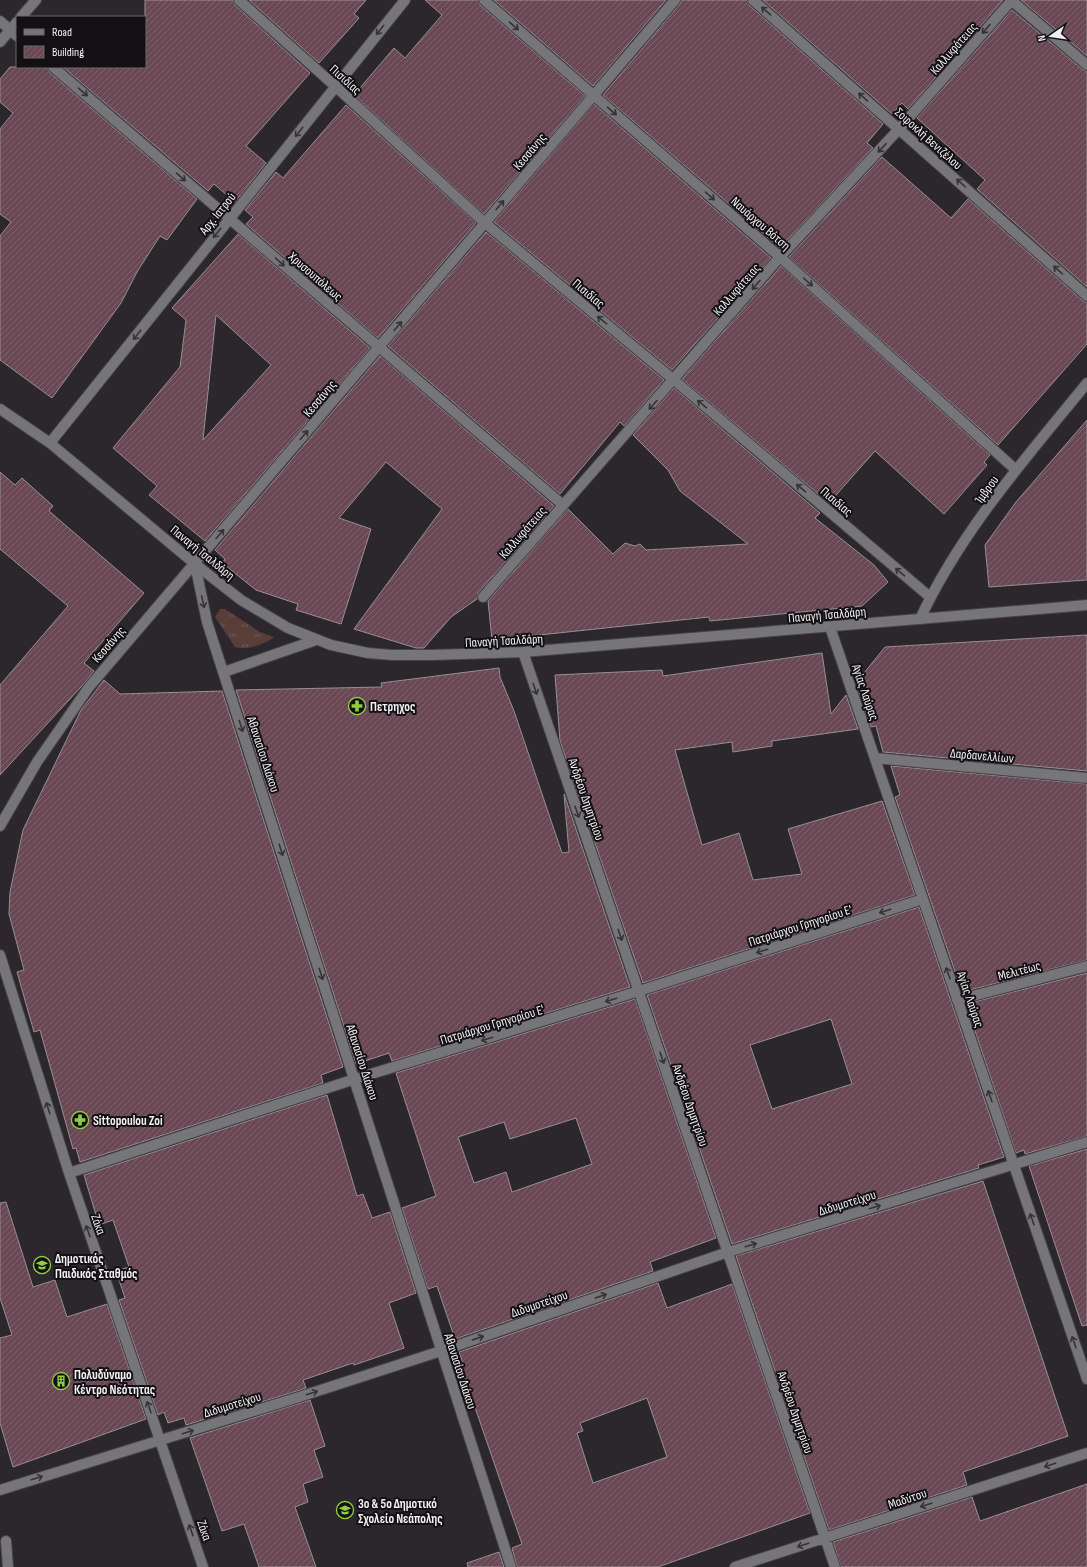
<svg xmlns="http://www.w3.org/2000/svg" width="1087" height="1567" font-family="'Sofia Sans Condensed',sans-serif">
<style>
.grass{fill:url(#grass-tufts)}
.building{fill:url(#building-hatch);stroke:#988f92;fill-rule:evenodd}
.lines{fill:none;stroke-linecap:round;stroke-linejoin:round}
.minor-casing{stroke:#474348;stroke-width:12}
.minor{stroke:#767579;stroke-width:10}
.oneway{stroke:#363337}
.labels{text-anchor:middle;stroke-width:4;stroke-linejoin:round;paint-order:stroke}
.street-label{font-size:13px;fill:#f2eff3;stroke:#131013}
.poi-label{font-size:13px;font-weight:bold;fill:#f2eff3;stroke:#131013;text-anchor:start}
</style>
<defs>
<pattern id="grass-tufts" width="24" height="20" patternUnits="userSpaceOnUse"><rect width="24" height="20" fill="#593d38"/><path d="M3 7l-1-3M5 7V3M7 7l1-3M15 17l-1-3M17 17v-4M19 17l1-3" fill="none" stroke="#715955"/></pattern>
<pattern id="building-hatch" width="6" height="6" patternUnits="userSpaceOnUse"><rect width="6" height="6" fill="#694853"/><path d="M-1 1l2-2M0 6l6-6M5 7l2-2" fill="none" stroke="#7f636c"/></pattern>
</defs>
<rect width="100%" height="100%" fill="#2b272c"/>
<!-- grass -->
<path class="grass" d="M220,609H225L260,632L274,637C266,644 245,651 235,647L215,617Z"/>
<!-- building -->
<path class="building" d="M145,0H233L235,5L310,73L246,146L266,163L235,202L214,184L208,191L63,67H145Z
M249,0H366L354,14L359,18L319,63Z
M425,0H478L480,5L585,96L484,214L354,95L394,48L405,58L442,15Z
M494,0H666L593,86Z
M681,0H747L749,5L883,124L867,143L873,148L780,248L603,95L680,4Z
M763,0H1003L908,109L902,103L892,114Z
M1021,0H1087V56Z
M1012,10L1083,70L1087,71V287L977,189L985,180L917,118Z
M10,67H47L49,72L197,199L167,240L160,236L137,272L121,303L52,398L0,360V236L11,222L0,214V129L13,113L0,102V79Z
M594,104L771,258L672,370L494,222Z
M346,105L476,223L378,338L246,224L253,217L245,210L276,172L283,178Z
M882,157L951,218L968,199L1083,301L1087,302V344L998,445L789,257Z
M486,232L664,380L624,426L620,422L560,494L388,346Z
M238,234L370,348L205,541L149,495L157,486L113,448L180,367L186,320L172,308ZM216,315L271,365L203,440Z
M781,266L990,455L984,462L987,465L944,514L875,451L829,503L682,379Z
M380,356L554,506L478,593L477,599L451,617L424,648H416L354,629L442,509L386,462L339,518L371,529L341,624L296,610L298,604L256,590L222,563L225,559L215,550Z
M674,388L820,513L815,518L874,565L888,582L862,606L710,621L709,617L492,640L488,601L568,509L613,554L625,543L635,546L640,544L646,550L748,544L680,491L668,470L633,435Z
M1087,420V580L989,587L985,545L1016,502Z
M0,472L15,485L22,478L53,506L49,511L144,593L84,663L94,671L81,687L0,775V685L68,606L0,549Z
M1087,635V771L883,752L876,726L871,727L856,683L885,647Z
M822,653L831,714L846,695L858,729L772,741V746L733,752L732,742L675,750L702,845L739,833L753,880L802,874L788,829L882,801L915,895L643,983L560,741L555,675L662,670L663,676Z
M499,668L500,677L514,711L562,853L569,852L564,794L630,987L392,1061L389,1053L356,1064L236,690L382,687L381,683Z
M104,680L120,694L222,691L343,1067L321,1075L323,1083L80,1162L76,1148L73,1149L40,1030L34,1032L17,972L24,970L9,914L10,892L23,830L81,710Z
M891,766L1087,784V960L962,992L895,797L900,795Z
M919,907L1004,1157L978,1165L979,1168L732,1244L647,995ZM831,1019L852,1084L772,1109L750,1045Z
M1087,973V1136L1025,1154L1024,1150L1016,1153L966,1004Z
M635,999L716,1238L650,1262L653,1271L455,1339L437,1286L428,1289L402,1208L436,1196L396,1073ZM576,1118L592,1164L512,1192L506,1172L474,1183L458,1137L504,1122L510,1139Z
M327,1095L357,1196L363,1194L372,1218L390,1212L416,1293L389,1303L404,1348L354,1365L353,1363L303,1380L306,1388L297,1391L186,1425L184,1418L168,1423L164,1412L158,1415L119,1300L125,1298L116,1271L129,1267L113,1220L99,1225L84,1175Z
M1087,1149V1325L1082,1326L1029,1166Z
M983,1181L1068,1436L963,1472L967,1485L829,1530L736,1256Z
M6,1202L33,1287L55,1280L67,1317L107,1304L146,1419L13,1467L0,1423V1338L12,1335L0,1298V1203Z
M658,1283L667,1308L732,1284L810,1513L658,1567H517L512,1548L522,1544L459,1361L462,1360L459,1352ZM647,1398L667,1457L593,1483L577,1433L583,1431L580,1423Z
M310,1400L325,1446L314,1450L323,1477L303,1484L308,1502L295,1507L316,1567H259L244,1524L222,1531L190,1438Z
M1087,1484V1567H841L833,1542L972,1497L980,1521Z
M499,1552L504,1567H468L467,1563Z"/>
<g class="lines">
<!-- minor casing -->
<g class="minor-casing">
<path id="minor" d="M239,0L335,86L485,223L674,380L930,597
M484,0L780,257L1016,470
M753,0L1087,296
M1011,0L1087,65
M21,17L36,0
M0,21L17,36
M0,42L17,22
M53,67L563,505
M0,409L50,443L195,564L241,600L288,628L331,645L368,653L392,655H432L523,652L1087,605
M50,443L405,0
M195,564L207,622L511,1567
M483,597L780,257L899,129L1012,0
M920,619C961,531 1026,458 1087,383
M830,627L1087,1379
M523,652L835,1567
M224,672L316,640
M875,758L1087,778
M0,826L37,762L89,687L675,0
M0,955L69,1173L203,1567
M957,1000L1087,966
M69,1173L355,1079L639,991L923,899
M0,1490L299,1397L441,1351L728,1252L1087,1142
M6,1541L8,1567
M735,1567L1087,1453"/>
</g>
<!-- minor -->
<use href="#minor" class="minor"/>
</g>
<!-- one-way arrows -->
<defs><path id="oneway-shaft" d="M-6 0H5M1.5-3L5.5 0L1.5 3" fill="none" stroke-width="1.6" stroke-linecap="round" stroke-linejoin="round"/></defs>
<g class="oneway">
<use href="#oneway-shaft" transform="translate(766 11) rotate(-139)"/>
<use href="#oneway-shaft" transform="translate(514 26) rotate(41)"/>
<use href="#oneway-shaft" transform="translate(986 29) rotate(131)"/>
<use href="#oneway-shaft" transform="translate(380 30) rotate(129)"/>
<use href="#oneway-shaft" transform="translate(83 92) rotate(41)"/>
<use href="#oneway-shaft" transform="translate(863 97) rotate(-139)"/>
<use href="#oneway-shaft" transform="translate(612 111) rotate(41)"/>
<use href="#oneway-shaft" transform="translate(299 132) rotate(129)"/>
<use href="#oneway-shaft" transform="translate(882 148) rotate(133)"/>
<use href="#oneway-shaft" transform="translate(181 177) rotate(41)"/>
<use href="#oneway-shaft" transform="translate(961 183) rotate(-138)"/>
<use href="#oneway-shaft" transform="translate(710 196) rotate(41)"/>
<use href="#oneway-shaft" transform="translate(500 205) rotate(-50)"/>
<use href="#oneway-shaft" transform="translate(217 233) rotate(128)"/>
<use href="#oneway-shaft" transform="translate(280 262) rotate(41)"/>
<use href="#oneway-shaft" transform="translate(1058 270) rotate(-138)"/>
<use href="#oneway-shaft" transform="translate(808 282) rotate(42)"/>
<use href="#oneway-shaft" transform="translate(756 285) rotate(131)"/>
<use href="#oneway-shaft" transform="translate(602 320) rotate(-140)"/>
<use href="#oneway-shaft" transform="translate(398 326) rotate(-50)"/>
<use href="#oneway-shaft" transform="translate(137 335) rotate(128)"/>
<use href="#oneway-shaft" transform="translate(702 404) rotate(-140)"/>
<use href="#oneway-shaft" transform="translate(653 405) rotate(132)"/>
<use href="#oneway-shaft" transform="translate(304 435) rotate(-50)"/>
<use href="#oneway-shaft" transform="translate(801 488) rotate(-140)"/>
<use href="#oneway-shaft" transform="translate(220 534) rotate(-50)"/>
<use href="#oneway-shaft" transform="translate(900 572) rotate(-140)"/>
<use href="#oneway-shaft" transform="translate(203 602) rotate(77)"/>
<use href="#oneway-shaft" transform="translate(535 689) rotate(71)"/>
<use href="#oneway-shaft" transform="translate(241 726) rotate(72)"/>
<use href="#oneway-shaft" transform="translate(577 812) rotate(71)"/>
<use href="#oneway-shaft" transform="translate(281 850) rotate(72)"/>
<use href="#oneway-shaft" transform="translate(885 911) rotate(162)"/>
<use href="#oneway-shaft" transform="translate(620 935) rotate(71)"/>
<use href="#oneway-shaft" transform="translate(762 951) rotate(162)"/>
<use href="#oneway-shaft" transform="translate(948 973) rotate(-109)"/>
<use href="#oneway-shaft" transform="translate(321 974) rotate(72)"/>
<use href="#oneway-shaft" transform="translate(611 1000) rotate(163)"/>
<use href="#oneway-shaft" transform="translate(487 1039) rotate(163)"/>
<use href="#oneway-shaft" transform="translate(662 1058) rotate(71)"/>
<use href="#oneway-shaft" transform="translate(990 1096) rotate(-109)"/>
<use href="#oneway-shaft" transform="translate(48 1108) rotate(-107)"/>
<use href="#oneway-shaft" transform="translate(875 1207) rotate(-17)"/>
<use href="#oneway-shaft" transform="translate(1032 1219) rotate(-109)"/>
<use href="#oneway-shaft" transform="translate(88 1231) rotate(-109)"/>
<use href="#oneway-shaft" transform="translate(751 1245) rotate(-17)"/>
<use href="#oneway-shaft" transform="translate(601 1296) rotate(-19)"/>
<use href="#oneway-shaft" transform="translate(478 1338) rotate(-19)"/>
<use href="#oneway-shaft" transform="translate(1074 1342) rotate(-109)"/>
<use href="#oneway-shaft" transform="translate(312 1393) rotate(-18)"/>
<use href="#oneway-shaft" transform="translate(149 1407) rotate(-109)"/>
<use href="#oneway-shaft" transform="translate(188 1432) rotate(-17)"/>
<use href="#oneway-shaft" transform="translate(1050 1465) rotate(162)"/>
<use href="#oneway-shaft" transform="translate(37 1478) rotate(-17)"/>
<use href="#oneway-shaft" transform="translate(926 1505) rotate(162)"/>
<use href="#oneway-shaft" transform="translate(191 1530) rotate(-109)"/>
<use href="#oneway-shaft" transform="translate(803 1545) rotate(162)"/>
</g>
<!-- icons -->
<defs>
<g id="pharmacy-ring" transform="scale(0.9)"><circle r="9.5" fill="#131013" stroke="#90cd41" stroke-width="1.5"/><path d="M-2-6h4v4h4v4h-4v4h-4v-4h-4v-4h4Z" fill="#90cd41"/></g>
<g id="school-ring" transform="scale(0.9)"><circle r="9.5" fill="#131013" stroke="#90cd41" stroke-width="1.5"/><path d="M0-5L7-2L0 1L-7-2ZM-4 1L0 2.5L4 1V4Q0 6-4 4Z" fill="#90cd41"/></g>
<g id="building-ring" transform="scale(0.9)"><circle r="9.5" fill="#131013" stroke="#90cd41" stroke-width="1.5"/><path d="M-4-6H4V6H1V3H-1V6H-4ZM-2.5-4.3h1.7v1.8h-1.7ZM.8-4.3h1.7v1.8H.8ZM-2.5-1h1.7V.8h-1.7ZM.8-1h1.7V.8H.8Z" fill="#90cd41"/></g>
</defs>
<g fill-rule="evenodd">
<use href="#pharmacy-ring" x="357" y="706"/>
<use href="#pharmacy-ring" x="80" y="1120"/>
<use href="#school-ring" x="42" y="1265"/>
<use href="#building-ring" x="61" y="1381"/>
<use href="#school-ring" x="345" y="1510"/>
</g>
<g class="labels">
<!-- street labels -->
<g class="street-label">
<text transform="translate(953 48) rotate(-49)" y="5">Καλλικράτειας</text>
<text transform="translate(346 79) rotate(42)" y="5">Πισιδίας</text>
<text transform="translate(929 138) rotate(42)" y="5">Σοφοκλή Βενιζέλου</text>
<text transform="translate(529 151) rotate(-50)" y="5">Κεσσάνης</text>
<text transform="translate(217 213) rotate(-51)" y="5">Αρχ. Ιατρού</text>
<text transform="translate(761 223) rotate(41)" y="5">Ναυάρχου Βότση</text>
<text transform="translate(316 276) rotate(41)" y="5">Χρυσουπόλεως</text>
<text transform="translate(736 289) rotate(-49)" y="5">Καλλικράτειας</text>
<text transform="translate(589 293) rotate(40)" y="5">Πισιδίας</text>
<text transform="translate(319 398) rotate(-50)" y="5">Κεσσάνης</text>
<text transform="translate(986 489) rotate(-54)" y="5">Ίμβρου</text>
<text transform="translate(837 501) rotate(40)" y="5">Πισιδίας</text>
<text transform="translate(522 532) rotate(-49)" y="5">Καλλικράτειας</text>
<text transform="translate(203 552) rotate(39)" y="5">Παναγή Τσαλδάρη</text>
<text transform="translate(827 614) rotate(-5)" y="5">Παναγή Τσαλδάρη</text>
<text transform="translate(504 640) rotate(-3)" y="5">Παναγή Τσαλδάρη</text>
<text transform="translate(108 644) rotate(-49)" y="5">Κεσσάνης</text>
<text transform="translate(866 692) rotate(71)" y="5">Αγίας Λαύρας</text>
<text transform="translate(264 754) rotate(72)" y="5">Αθανασίου Διάκου</text>
<text transform="translate(982 755) rotate(5)" y="5">Δαρδανελλίων</text>
<text transform="translate(587 799) rotate(71)" y="5">Ανδρέου Δημητρίου</text>
<text transform="translate(800 925) rotate(-18)" y="5">Πατριάρχου Γρηγορίου Ε'</text>
<text transform="translate(1019 970) rotate(-15)" y="5">Μελιτέως</text>
<text transform="translate(971 999) rotate(71)" y="5">Αγίας Λαύρας</text>
<text transform="translate(492 1024) rotate(-17)" y="5">Πατριάρχου Γρηγορίου Ε'</text>
<text transform="translate(363 1062) rotate(72)" y="5">Αθανασίου Διάκου</text>
<text transform="translate(691 1105) rotate(71)" y="5">Ανδρέου Δημητρίου</text>
<text transform="translate(847 1202) rotate(-17)" y="5">Διδυμοτείχου</text>
<text transform="translate(99 1224) rotate(71)" y="5">Ζάκα</text>
<text transform="translate(539 1303) rotate(-19)" y="5">Διδυμοτείχου</text>
<text transform="translate(461 1371) rotate(72)" y="5">Αθανασίου Διάκου</text>
<text transform="translate(232 1404) rotate(-17)" y="5">Διδυμοτείχου</text>
<text transform="translate(796 1412) rotate(71)" y="5">Ανδρέου Δημητρίου</text>
<text transform="translate(907 1498) rotate(-18)" y="5">Μαδύτου</text>
<text transform="translate(205 1530) rotate(71)" y="5">Ζάκα</text>
</g>
<!-- poi labels -->
<g class="poi-label">
<text x="370" y="711">Πετρηχος</text>
<text x="93" y="1125">Sittopoulou Zoi</text>
<text x="55" y="1263">Δημοτικός<tspan x="55" dy="15">Παιδικός Σταθμός</tspan></text>
<text x="74" y="1379">Πολυδύναμο<tspan x="74" dy="15">Κέντρο Νεότητας</tspan></text>
<text x="358" y="1508">3ο &amp; 5ο Δημοτικό<tspan x="358" dy="15">Σχολείο Νεάπολης</tspan></text>
</g>
</g>
<!-- legend -->
<rect x="16" y="16" width="130" height="52" fill="#131013" stroke="#6c696d"/>
<rect x="24" y="29" width="20" height="6" fill="#767579" stroke="#6c696d"/>
<text x="52" y="36" font-size="12" fill="#f2eff3">Road</text>
<rect x="24" y="46" width="20" height="12" fill="url(#building-hatch)" stroke="#6c696d"/>
<text x="52" y="56" font-size="12" fill="#f2eff3">Building</text>
<!-- north arrow -->
<g transform="translate(1051 36) rotate(257)" stroke="#131013" stroke-width="3" paint-order="stroke">
<path d="M0-3L7 15L0 10L-7 15Z" fill="#f2eff3"/>
<text y="-6" font-size="11" font-weight="bold" text-anchor="middle" fill="#f2eff3">N</text>
</g>
</svg>
